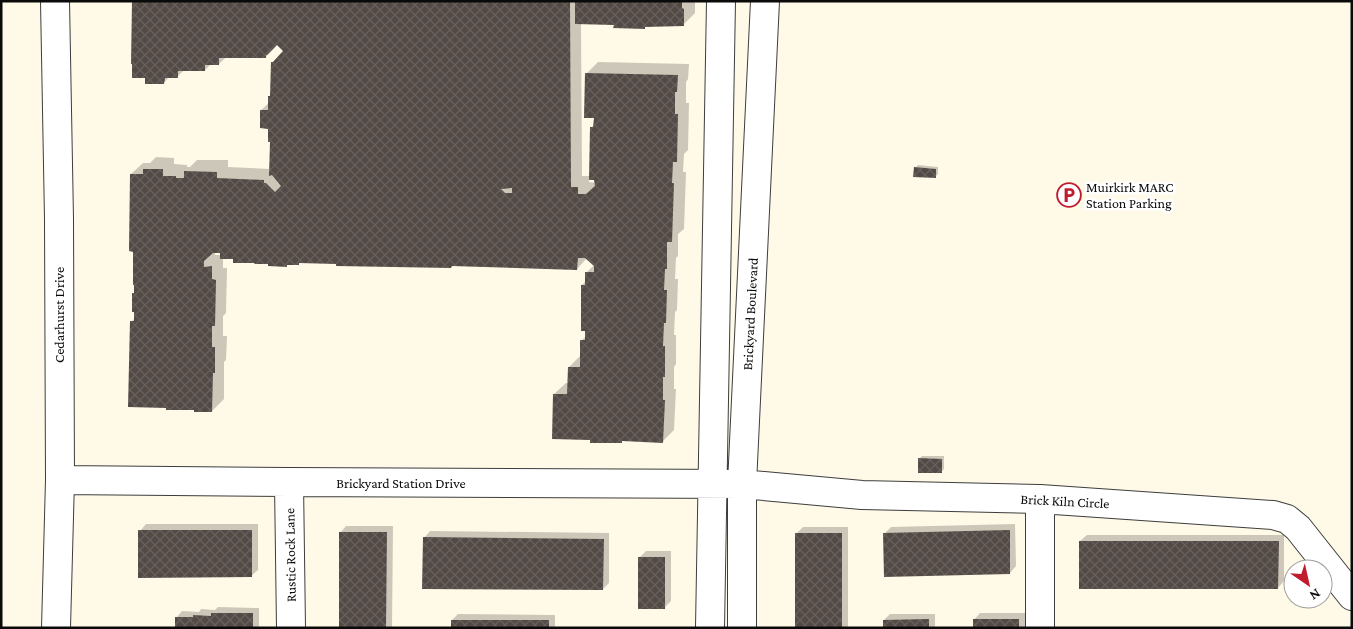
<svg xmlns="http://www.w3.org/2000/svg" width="1353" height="629" font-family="'Crimson Pro',serif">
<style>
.shadow{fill:#0003;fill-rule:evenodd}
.building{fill:url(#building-cross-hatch);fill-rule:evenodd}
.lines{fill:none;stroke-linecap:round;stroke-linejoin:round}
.minor-casing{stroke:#3d3d3d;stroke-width:30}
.minor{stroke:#fff;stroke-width:28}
.labels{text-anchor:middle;stroke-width:5;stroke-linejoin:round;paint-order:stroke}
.poi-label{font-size:14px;fill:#0a0a0a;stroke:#fff;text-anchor:start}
.street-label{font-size:14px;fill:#0a0a0a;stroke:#fff}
</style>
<defs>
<pattern id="building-cross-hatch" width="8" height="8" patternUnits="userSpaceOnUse" patternTransform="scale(1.25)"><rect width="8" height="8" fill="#534a46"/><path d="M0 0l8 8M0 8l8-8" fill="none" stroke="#67605c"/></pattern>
</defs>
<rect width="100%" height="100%" fill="#fff9e7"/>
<!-- shadow -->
<path class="shadow" d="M133,1H695V13L683,25L581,23L582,176H590L591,128L595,124V117L586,74L598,62L689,64L688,79L686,82V103H689L688,150L684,154L683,172H686L684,229L678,234V256L676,258L675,279H678L677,310L675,312L674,335H676V364L674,367V389H676L674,430L662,442L624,440L621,442L554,394L566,383H569V367L581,355V341L586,336L582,285L586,281V273L594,265L587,258L577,269L300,262L299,264L269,263L234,258H223V268H227L226,313L223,316V336H227L226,360L224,362V399L212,411L131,322L135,318L133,294L135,292L131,174L143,163H150L156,157L174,158V164L187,165V167H190L197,160H228V167L270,169L271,141L270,127L261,110L270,102V96L271,95L272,63L284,50L278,44L266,57H226L219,64H211L205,70H184L178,76H170L164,83ZM501,177V191L495,185ZM589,178H595L596,183L589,182ZM215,252H222V255H215Z
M918,165L938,167V174L935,177L915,168Z
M922,456H944V469L941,472L919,459Z
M146,524H258V570L251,576L140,531Z
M1015,524L1016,566L1010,573L884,534L891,527Z
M346,526H393L392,628H340V533Z
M803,527H848V628H797V533Z
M430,531L609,533V583L603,589L424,538Z
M1087,535H1284V581L1278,588L1080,541Z
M646,551H671V601L665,607L639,558Z
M218,607L259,608V628H176V618L182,611L199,612L201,609L215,610Z
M980,613H1025V628H974V620Z
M458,614L555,615V628H452V620Z
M890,614H935V628H884V620Z"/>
<!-- building -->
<path class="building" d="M132,1H570L571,187H578V194H586L595,186L594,180H589L590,127H593L594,118H584L585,73L678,75L677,92H675V114H678L677,162H673L672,183H674L672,242H667V269H665L664,290H667L666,323H664L663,346H665V377H663V400H665L663,443L622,441V443H590V440L552,439L553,394H567L568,367H580V340H585V331H581V285H585V272H594V266L585,258H578L577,270L452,266L451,268L336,266V264L299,263V265H287V267L268,266V264H255L254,263H233V259H220V253H213L204,261V267L212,266V279L216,280L215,326H212V347H215V373H213L212,412H194V410H166V408L128,407L130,321H134V312H132V293H134V285H133V252L129,251L130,174H143V169H163V176H176V178H184V171L217,172V178L264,180V183H266L275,192L281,186L272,175L269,176L270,142H268V129L260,128V110H268V96H270L271,62H273L283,51L277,45L267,55H266V58H219V65H205V71H178V78H165L164,84H145V78H132V64H131ZM512,188V193H505L501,189Z
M575,1H682V8L684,9V26L645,27V29L613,28L614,25L575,24Z
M914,167L936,169V178L913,177Z
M918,458L942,459V473H918Z
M138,530H252V577L138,578Z
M1010,530V574L884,577L883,533Z
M339,532H387L386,628H339Z
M795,533H842V628H795Z
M423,537L604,539L603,590L422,589Z
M1079,541H1279L1278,589H1079Z
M638,557H665V609H638Z
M211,613H253V628H175V617H193V615L211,616Z
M929,619V628H883V620Z
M973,619H1019V628H973Z
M451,620H549V628H451Z"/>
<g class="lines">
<!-- minor casing -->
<g class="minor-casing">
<path id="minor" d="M55,1L59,219L60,480L56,628
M60,480L289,482L742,484L862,495L1040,499L1273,515L1287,519L1298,528L1352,596
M289,482L291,628
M1040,499V628
M710,628L721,1
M742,628V484L765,1"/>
</g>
<!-- minor -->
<use href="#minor" class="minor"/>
</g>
<!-- icons -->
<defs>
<g id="parking-ring" transform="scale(1.25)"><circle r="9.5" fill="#fff" stroke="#c21a2f" stroke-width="1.5"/><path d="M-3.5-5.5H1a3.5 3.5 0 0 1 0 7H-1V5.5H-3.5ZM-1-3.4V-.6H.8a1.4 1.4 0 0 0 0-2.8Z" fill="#c21a2f"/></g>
</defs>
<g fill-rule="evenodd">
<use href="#parking-ring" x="1069" y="195"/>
</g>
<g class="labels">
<!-- poi labels -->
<g class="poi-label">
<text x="1086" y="192">Muirkirk MARC<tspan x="1086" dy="16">Station Parking</tspan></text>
</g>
<!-- street labels -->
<g class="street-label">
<text transform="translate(750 314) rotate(-87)" y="5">Brickyard Boulevard</text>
<text transform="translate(59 315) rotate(-90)" y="5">Cedarhurst Drive</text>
<text x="401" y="488">Brickyard Station Drive</text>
<text transform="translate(1065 501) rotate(3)" y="5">Brick Kiln Circle</text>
<text transform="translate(290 555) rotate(-91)" y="5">Rustic Rock Lane</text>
</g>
</g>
<!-- border -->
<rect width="1353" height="629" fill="none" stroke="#0a0a0a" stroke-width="5"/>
<!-- north arrow -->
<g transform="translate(1308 584) rotate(146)"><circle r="24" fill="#ffffff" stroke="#9d9d9d"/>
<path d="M0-4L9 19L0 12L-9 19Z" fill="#c21a2f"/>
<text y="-8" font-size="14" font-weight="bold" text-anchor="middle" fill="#0a0a0a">N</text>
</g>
</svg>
